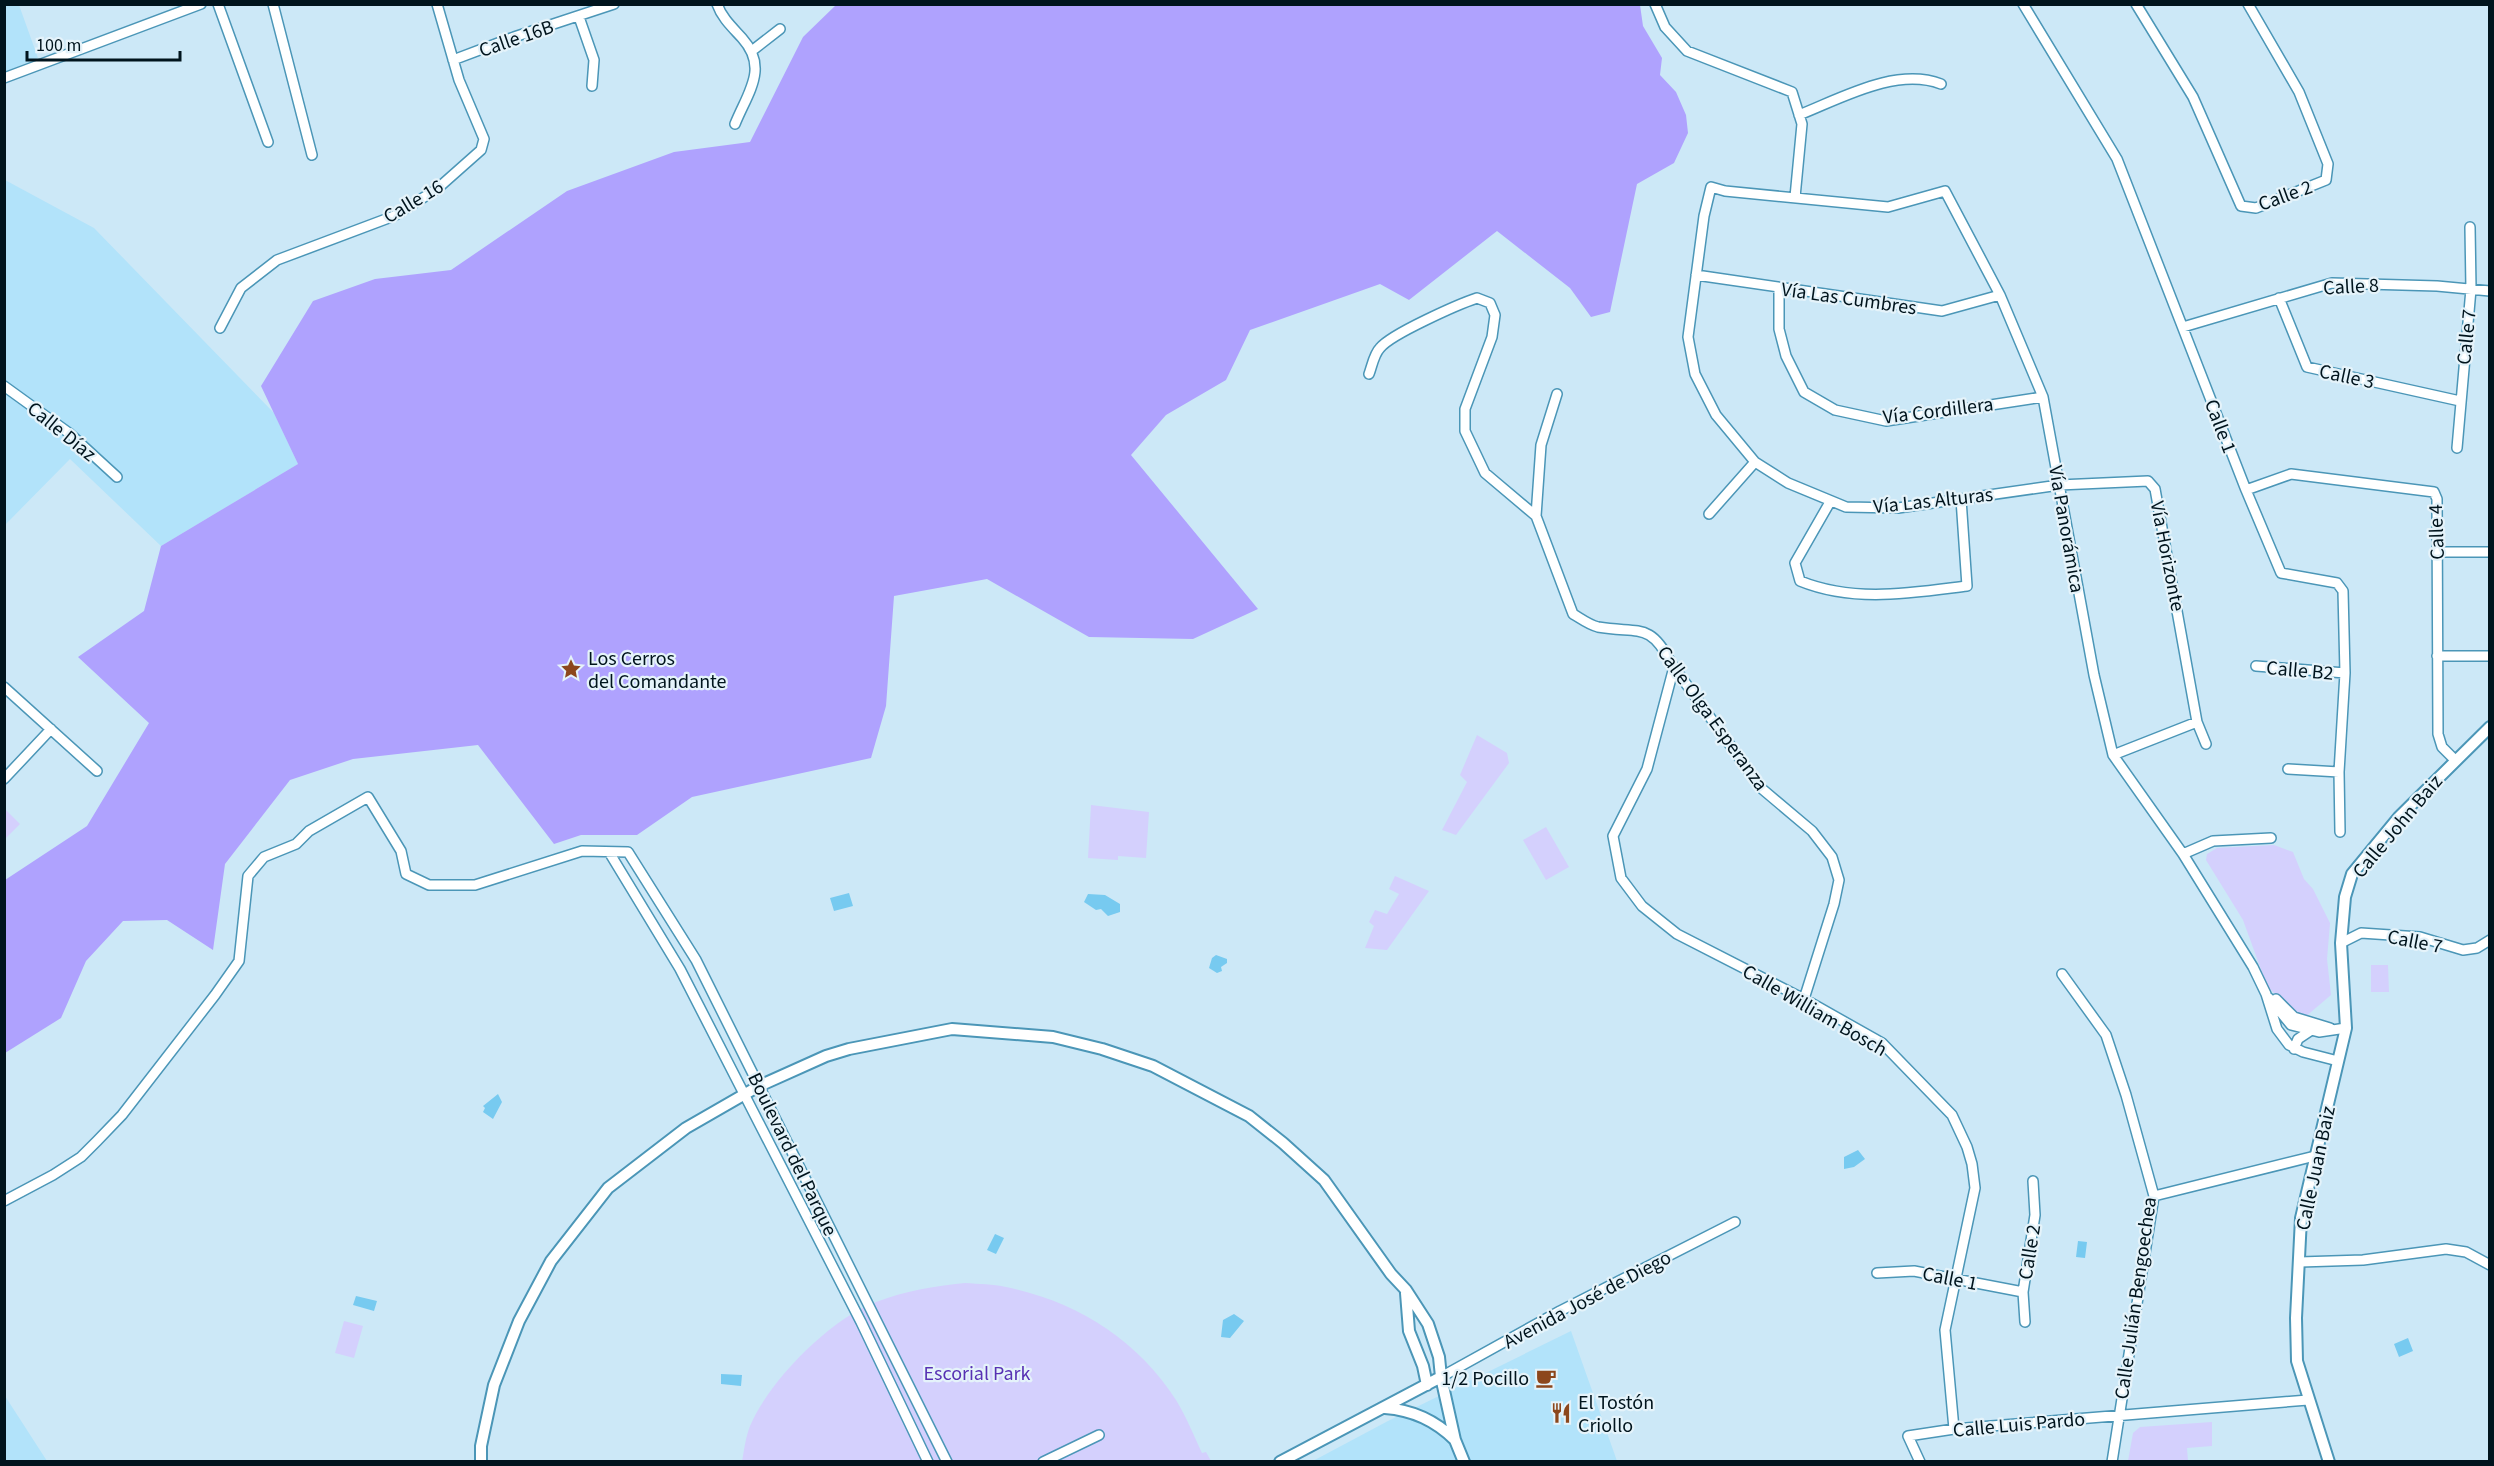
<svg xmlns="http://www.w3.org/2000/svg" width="2494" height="1466" font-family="'Source Sans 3',sans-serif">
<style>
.built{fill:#b2e3fa}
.green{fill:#d4d0fd}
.forest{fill:#afa2fe}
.water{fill:#77caf0}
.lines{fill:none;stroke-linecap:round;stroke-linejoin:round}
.minor-casing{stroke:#4b96b7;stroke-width:12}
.tertiary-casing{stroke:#4b96b7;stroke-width:14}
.minor{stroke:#fff;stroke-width:9}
.tertiary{stroke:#fff;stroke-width:10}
.labels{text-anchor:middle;stroke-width:4.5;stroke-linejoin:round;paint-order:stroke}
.street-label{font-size:20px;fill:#00141d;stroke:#e5f3fa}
.poi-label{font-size:20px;fill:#00141d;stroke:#e5f3fa;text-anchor:start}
.park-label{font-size:20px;fill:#5731b3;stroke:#e5f3fa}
</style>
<rect width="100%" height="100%" fill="#cce8f7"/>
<!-- built -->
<path class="built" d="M5,4L19,5L38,58L5,72Z
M5,180L94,228L274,413L298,464L161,546L70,459L5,525Z
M1571,1331L1617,1461L1311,1462L1388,1421Z
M4,1396H5L47,1461H5Z"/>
<!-- green -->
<path class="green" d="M1477,735L1507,753L1509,763L1456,835L1442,830L1467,782L1460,775Z
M1091,805L1149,812L1146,858L1118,856V860L1088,858Z
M5,809L20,824L5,839Z
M1546,827L1569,867L1546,880L1523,840Z
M2274,845L2293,852L2304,879L2313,889L2330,923L2327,959L2331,995L2304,1018L2296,1015L2267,986L2243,920L2206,860L2207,854L2217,848Z
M1395,876L1429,891L1387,950L1365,948L1374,926L1369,922L1375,910L1387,914L1399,894L1389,889Z
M2371,965H2388L2389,992H2371Z
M965,1283C979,1284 993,1284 1006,1287C1076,1301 1138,1340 1176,1400C1186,1416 1194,1436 1202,1453L1206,1452L1211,1461L742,1462C744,1450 746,1436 750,1426C769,1381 830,1319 876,1302C905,1291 934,1286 965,1283Z
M344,1321L363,1326L354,1358L335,1353Z
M2212,1422V1446L2187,1448L2188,1461H2128L2133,1433L2140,1427Z"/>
<!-- forest -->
<path class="forest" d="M836,5H1640L1643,26L1662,58L1660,75L1676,92L1686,115L1688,133L1674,163L1637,184L1610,312L1591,317L1570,288L1497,231L1409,300L1380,284L1250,330L1226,380L1166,415L1131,455L1258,609L1193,639L1089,637L987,579L894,596L886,706L871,758L692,797L637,835H581L554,844L478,745L353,759L290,780L225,864L213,950L167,920L123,921L86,961L61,1018L5,1053V880L87,826L149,723L78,657L144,611L161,546L298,464L261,386L313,301L375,279L451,270L567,191L674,152L750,142L803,37Z"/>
<!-- water -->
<path class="water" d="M849,893L853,906L834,911L830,898Z
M1088,894L1105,895L1120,904V912L1108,916L1101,909L1096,910L1084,902Z
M1216,955L1227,959V963L1221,967L1222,971L1217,973L1209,968L1212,958Z
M498,1094L502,1102L493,1119L483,1112L485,1108L483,1106Z
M1858,1150L1865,1159L1854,1167L1844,1169V1157Z
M995,1234L1004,1238L996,1254L987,1250Z
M2078,1241L2087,1242L2085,1258L2076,1257Z
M356,1296L377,1301L374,1311L353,1305Z
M1234,1314L1244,1321L1230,1338L1221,1337L1223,1320Z
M2408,1338L2413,1351L2399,1357L2394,1344Z
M721,1374L742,1375L741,1386L721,1384Z"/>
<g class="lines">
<!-- minor casing -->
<g class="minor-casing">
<path id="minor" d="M218,4L268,142
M273,4L312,155
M717,4C722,18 732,27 742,38C769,68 748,92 735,124
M1655,4L1665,27L1687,51L1792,92L1802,124L1795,197
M2023,4L2117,159L2246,490L2281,573L2337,583L2343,591L2345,673L2339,772L2340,832
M2136,4L2193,97L2241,206L2256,208L2326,180L2328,164L2299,92L2248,4
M579,17L594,60L592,86
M753,50L780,29
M453,60L514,37L614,4
M4,78L201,4
M1799,115C1842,98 1896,67 1941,84
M1696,275L1942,311L2000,295
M1779,288V329L1786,356L1804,392L1835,410L1886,421L2043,397
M2279,298L2307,367L2460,401
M2183,327L2332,283L2437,286L2490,291
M220,328L241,288L277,260L394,216L437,189L481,150L484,139L459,80L437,4
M1369,374C1372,366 1374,354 1380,348C1391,334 1459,304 1477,298L1490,303L1495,315L1492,337L1465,409V431L1485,473L1536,516L1573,614C1580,618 1589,625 1598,627C1638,634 1650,621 1671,663L1761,788L1812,831L1832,857L1839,880L1834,904L1804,999
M4,386L69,433L117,477
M2457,448L2471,289L2470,227
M2246,490L2291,474L2434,492L2437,499L2438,734L2442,747L2455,760
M1830,502L1795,563L1800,581C1854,603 1911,593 1967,586L1961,499
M1709,514L1755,462
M1536,516L1541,445L1557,394
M2437,552H2489
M2437,656H2490
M2256,666L2345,673
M1674,667L1647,769L1613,836L1621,878L1642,906L1677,934L1804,999L1882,1043L1952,1115L1967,1147L1972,1164L1975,1188L1945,1330L1954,1429
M4,687L97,771
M2206,744L2197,722L2155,489L2148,481L2059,485L1898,508L1846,507L1788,483L1755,462L1716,415L1695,374L1688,337L1704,216L1711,187L1725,191L1888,207L1945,191L2000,295L2043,397L2094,675L2113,755L2183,854L2253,967L2266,994L2277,1029L2289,1045L2303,1052L2338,1061
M2113,755L2197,722
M2288,769L2339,772
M4,779L51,729
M609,852L680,969L861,1322L928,1462
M2183,854L2213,841L2271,838
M2341,943L2361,933L2420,937L2463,950L2477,948L2490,940
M2062,974L2106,1035L2126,1095L2154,1196L2112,1462
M2269,998L2291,1025L2319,1032L2346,1028
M2276,999L2294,1017L2330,1028
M2294,1049L2298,1039L2310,1031
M2154,1196L2315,1156
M4,1201L53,1175L81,1157L97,1141L122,1115L215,995L239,961L248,876L264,857L296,844L309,831L368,797L401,851L406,874L429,885H475L582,851L628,852L696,960L947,1462
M2300,1262L2363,1260L2446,1249L2466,1252L2490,1265
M1877,1273L1914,1271L2023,1292
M2025,1322L2023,1292L2035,1215L2033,1181
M1441,1377L1560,1311L1735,1222
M1043,1462L1099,1435
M1920,1462L1908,1436L1954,1429L2308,1400"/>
</g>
<!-- tertiary casing -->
<g class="tertiary-casing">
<path id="tertiary" d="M1406,1293L1409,1331L1423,1366L1427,1385
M1385,1408C1413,1410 1435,1420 1455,1440
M481,1462V1446L494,1385L519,1321L551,1261L608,1188L686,1128L759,1086L826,1056L849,1049L952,1029L1053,1037L1102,1049L1153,1066L1249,1116L1283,1143L1324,1180L1391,1274L1406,1290L1428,1324L1439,1357L1441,1377L1455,1440L1464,1462
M1280,1462L1441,1377
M2329,1462L2297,1361L2296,1318L2301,1218L2346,1028L2341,943L2345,897L2352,874L2399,817L2490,727"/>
</g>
<!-- minor -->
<use href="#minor" class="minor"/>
<!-- tertiary -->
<use href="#tertiary" class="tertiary"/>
</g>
<!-- icons -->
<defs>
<g id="sight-bare" transform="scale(1.62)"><path d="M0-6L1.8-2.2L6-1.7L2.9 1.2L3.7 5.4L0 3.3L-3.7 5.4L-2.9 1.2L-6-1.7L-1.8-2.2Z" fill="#8c471c" stroke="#e5f3fa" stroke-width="2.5" paint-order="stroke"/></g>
<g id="cafe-bare" transform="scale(1.62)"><path d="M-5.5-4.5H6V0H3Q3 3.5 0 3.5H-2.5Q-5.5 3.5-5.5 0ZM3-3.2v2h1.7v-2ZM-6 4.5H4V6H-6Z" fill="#8c471c" stroke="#e5f3fa" stroke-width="2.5" paint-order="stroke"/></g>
<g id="restaurant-bare" transform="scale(1.62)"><path d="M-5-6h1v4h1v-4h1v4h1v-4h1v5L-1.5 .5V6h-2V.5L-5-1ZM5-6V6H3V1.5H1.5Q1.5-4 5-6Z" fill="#8c471c" stroke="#e5f3fa" stroke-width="2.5" paint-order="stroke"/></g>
</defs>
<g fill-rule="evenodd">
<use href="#sight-bare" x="571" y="669"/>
<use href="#cafe-bare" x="1546" y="1378"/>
<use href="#restaurant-bare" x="1561" y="1413"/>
</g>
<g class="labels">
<!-- street labels -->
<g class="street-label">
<text transform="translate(516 38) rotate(-19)" y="7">Calle 16B</text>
<text transform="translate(2285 195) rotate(-20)" y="7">Calle 2</text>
<text transform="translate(413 201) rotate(-31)" y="7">Calle 16</text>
<text transform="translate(2351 286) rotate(-3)" y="7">Calle 8</text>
<text transform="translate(1849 298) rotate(8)" y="7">Vía Las Cumbres</text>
<text transform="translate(2466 337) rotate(-84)" y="7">Calle 7</text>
<text transform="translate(2347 376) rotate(12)" y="7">Calle 3</text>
<text transform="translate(1938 410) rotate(-7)" y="7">Vía Cordillera</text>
<text transform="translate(2221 426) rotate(69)" y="7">Calle 1</text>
<text transform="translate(62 431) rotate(39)" y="7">Calle Díaz</text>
<text transform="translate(1933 500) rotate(-6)" y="7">Vía Las Alturas</text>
<text transform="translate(2067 529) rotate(80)" y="7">Vía Panorámica</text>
<text transform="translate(2436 532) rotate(-92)" y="7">Calle 4</text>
<text transform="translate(2168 556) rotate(79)" y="7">Vía Horizonte</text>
<text transform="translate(2300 670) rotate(5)" y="7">Calle B2</text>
<text transform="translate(1713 718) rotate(54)" y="7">Calle Olga Esperanza</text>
<text transform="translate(2397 826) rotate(-50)" y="7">Calle John Baiz</text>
<text transform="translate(2415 941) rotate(11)" y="7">Calle 7</text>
<text transform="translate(1815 1010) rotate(30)" y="7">Calle William Bosch</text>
<text transform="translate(793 1154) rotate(64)" y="7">Boulevard del Parque</text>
<text transform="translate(2315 1168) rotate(-78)" y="7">Calle Juan Baiz</text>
<text transform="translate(2029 1252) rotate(-81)" y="7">Calle 2</text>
<text transform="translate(1950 1278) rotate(11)" y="7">Calle 1</text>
<text transform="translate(2135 1298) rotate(-82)" y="7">Calle Julián Bengoechea</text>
<text transform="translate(1587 1299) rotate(-28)" y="7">Avenida José de Diego</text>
<text transform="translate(2019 1424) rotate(-5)" y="7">Calle Luis Pardo</text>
</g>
<!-- poi labels -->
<g class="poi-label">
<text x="588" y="665">Los Cerros<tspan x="588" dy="23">del Comandante</tspan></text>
<text x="1529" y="1385" text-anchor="end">1/2 Pocillo</text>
<text x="1578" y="1409">El Tostón<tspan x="1578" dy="23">Criollo</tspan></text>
</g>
<!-- park labels -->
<g class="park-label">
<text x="977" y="1380">Escorial Park</text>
</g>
</g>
<!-- border -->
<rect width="2494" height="1466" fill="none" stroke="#00141d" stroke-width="12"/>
<!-- scale -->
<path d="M27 51v9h153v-9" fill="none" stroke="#00141d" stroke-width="3"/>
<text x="36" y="51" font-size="18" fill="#00141d" stroke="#e5f3fa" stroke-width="4.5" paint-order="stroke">100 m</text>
</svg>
